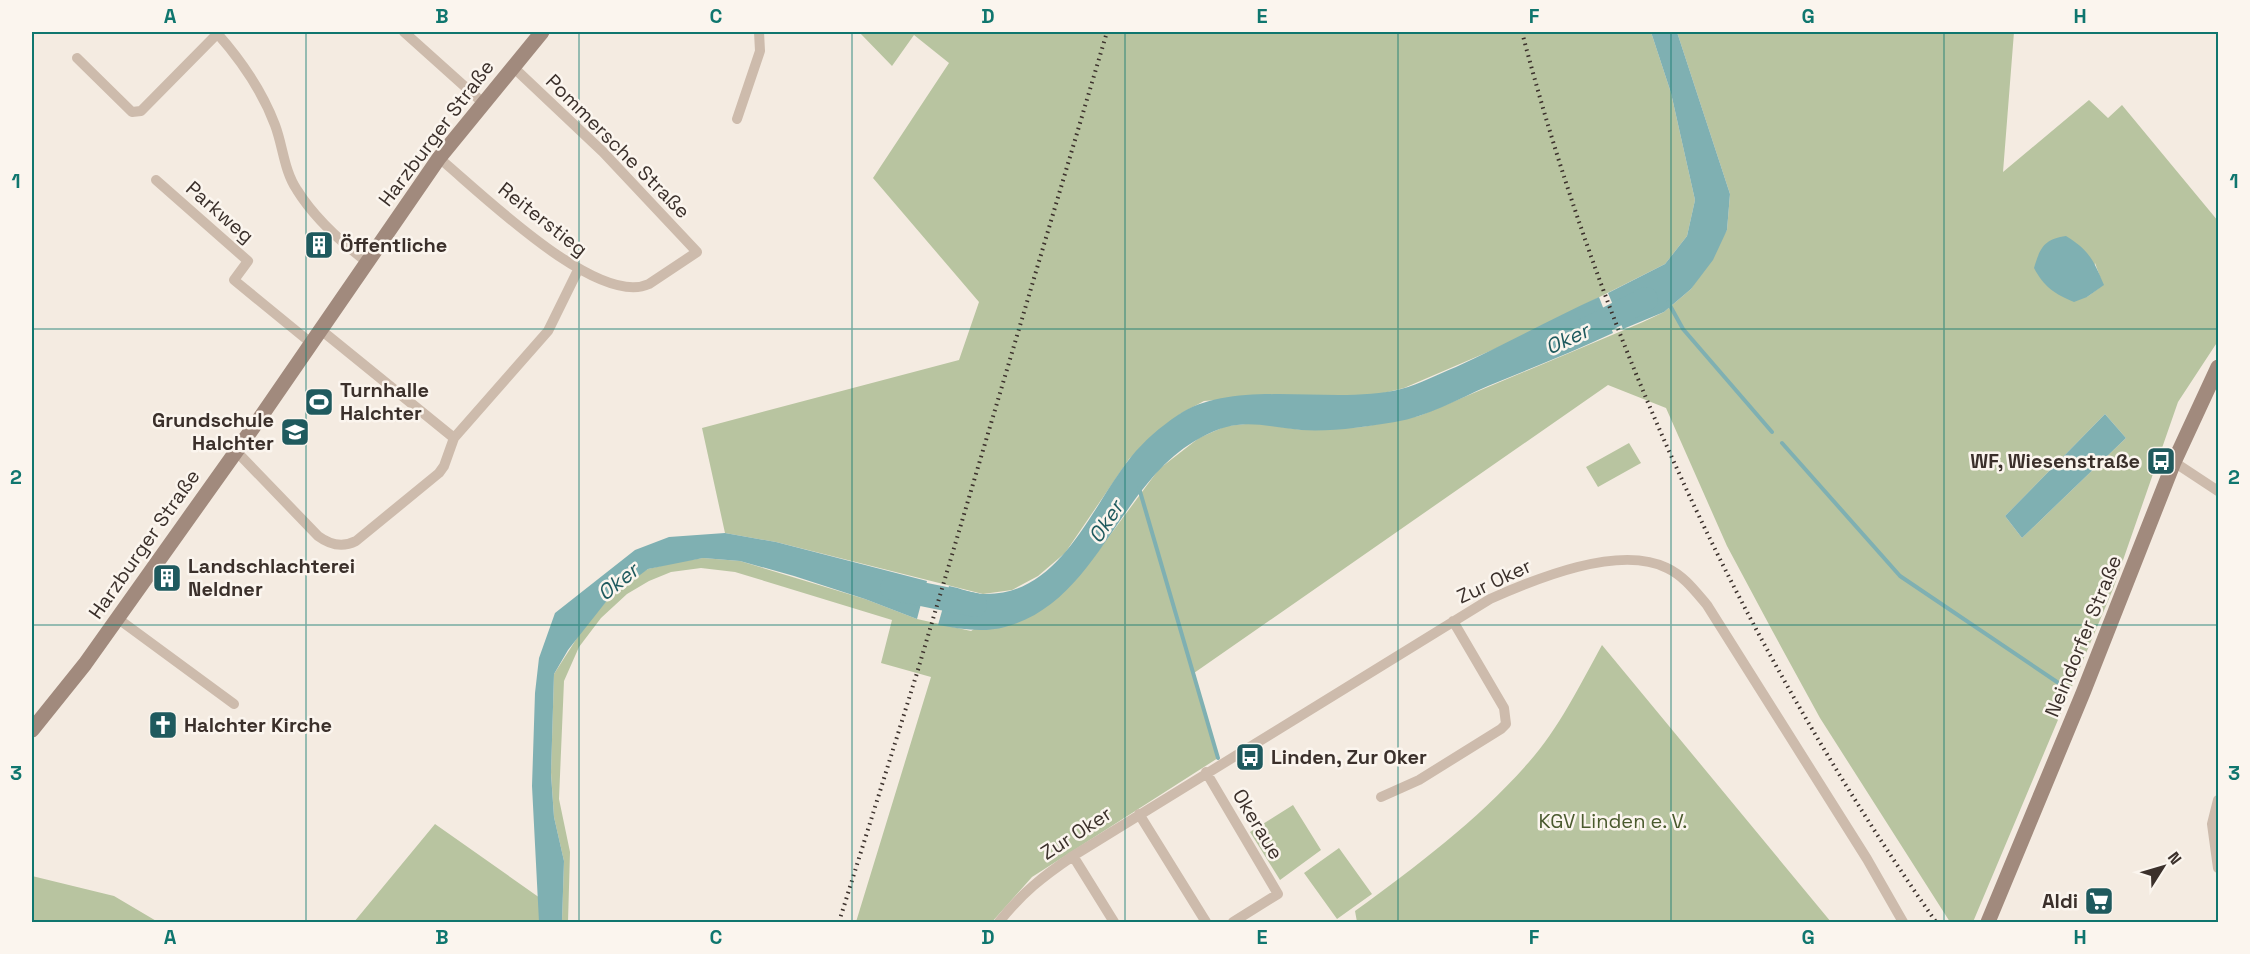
<svg xmlns="http://www.w3.org/2000/svg" width="2250" height="954" font-family="'Space Grotesk',sans-serif">
<style>
.green{fill:#b8c4a0;fill-rule:evenodd}
.water{fill:#7fb0b2}
.lines{fill:none;stroke-linecap:round;stroke-linejoin:round}
.stream{stroke:#7fb0b2;stroke-width:4}
.river{stroke:#7fb0b2;stroke-width:24}
.street{stroke:#cdbbac;stroke-width:10}
.secondary{stroke:#a18a7d;stroke-width:15}
.rail{stroke:#3b302b;stroke-width:4;stroke-dasharray:1.5 4.5;stroke-linecap:butt}
.grid{fill:none;stroke:#0f766e;stroke-width:1.5;stroke-opacity:0.55}
.labels{text-anchor:middle;stroke-width:5;stroke-linejoin:round;paint-order:stroke}
.street-label{font-size:20px;fill:#3b302b;stroke:#fbf5ee}
.poi-label{font-size:20px;font-weight:bold;fill:#3b302b;stroke:#fbf5ee;text-anchor:start}
.park-label{font-size:20px;fill:#4a5a2e;stroke:#fbf5ee}
.water-label{font-size:21px;font-style:italic;fill:#1f5a5e;stroke:#fbf5ee}
.neatline{fill:none;stroke:#0f766e;stroke-width:2}
.grid-label{font-size:20px;text-anchor:middle;font-weight:bold;fill:#0f766e}
</style>
<rect width="100%" height="100%" fill="#f4ebe1"/>
<!-- green -->
<path class="green" d="M859,32H1651L1671,93L1695,200L1687,236L1665,264L1504,345L1404,388L1376,395L1266,396L1204,401L1180,414L1129,459L1065,553L1038,576L1012,590L983,594L776,542L725,533L702,428L959,360L979,302L873,178L949,63L914,35L892,66Z
M1677,32H2014L2003,172L2089,100L2108,118L2122,105L2218,221V341L2178,402L2113,589L1973,922H1950L1820,718L1773,632L1727,546L1666,408L1608,385L1194,673L1218,758L1032,877L992,922H856L931,677L881,663L892,620L735,572L701,568L671,572L649,581L627,594L601,618L579,647L564,681L559,799L570,852L568,922H562L564,861L554,817L551,773L554,674L586,624L609,598L631,579L648,569L677,562L703,558L740,561L865,599L917,619L971,631L1099,550L1159,469L1199,438L1226,426L1256,423L1302,430L1362,427L1419,416L1643,322L1664,312L1691,289L1727,230L1730,194ZM2095,263L2103,285L2087,297ZM2105,414L2126,438L2022,538L2005,516Z
M1629,443L1641,463L1598,487L1586,467Z
M1602,645L1831,922H1357L1355,911C1418,865 1478,820 1529,762C1558,730 1581,683 1602,645Z
M1293,805L1321,850L1280,880L1250,832Z
M435,824L540,898L539,922H354Z
M1339,848L1372,894L1337,919L1304,873Z
M32,876L114,896L158,922H32Z"/>
<!-- water -->
<path class="water" d="M1651,32H1677L1730,194L1727,230L1713,260L1691,289L1664,312L1623,329L1608,293L1665,264L1687,236L1695,200L1671,93Z
M2066,236C2089,250 2094,261 2104,285L2087,297L2074,302C2055,294 2044,287 2034,268C2040,248 2044,239 2066,236Z
M1599,297L1613,333C1572,352 1530,369 1488,386C1458,399 1427,417 1395,422C1365,427 1331,432 1301,430C1260,426 1239,416 1200,438C1118,482 1099,602 1005,627C983,633 960,629 938,625L949,586C960,588 973,594 984,594C1061,596 1091,506 1131,457C1144,441 1160,427 1178,415C1234,377 1335,406 1401,389C1420,384 1438,374 1456,367C1504,345 1551,319 1599,297Z
M2105,414L2126,438L2022,538L2005,516Z
M725,533L776,542L927,581L917,619L865,599L794,576L740,561L703,558L648,569L609,598L568,650L554,674L551,774L554,817L564,861L562,922H539L532,786L535,693L539,658L555,613L635,550L669,537Z"/>
<g class="lines">
<!-- stream -->
<path class="stream" d="M1668,302L1683,329L1772,432
M1782,443L1900,576L2063,686
M1139,488L1218,758"/>
<!-- river -->
<path class="river" d="M1578,334L1646,299
M892,588L975,605"/>
<!-- street -->
<path class="street" d="M216,32C240,59 262,90 275,125C283,146 284,171 297,190C315,219 341,242 367,262
M404,32L482,102
M77,58L132,112L141,111L219,32
M737,119L760,51L759,32
M439,158C479,191 597,308 649,284L697,252L603,152L512,66
M156,180L248,261L234,280L311,343
M321,330L454,438
M236,451L318,536C330,545 342,548 356,541L439,473L444,466L454,438L548,331L578,270
M2174,462L2218,491
M117,618L234,704
M1206,772L1278,894L1233,922
M1381,797L1419,780L1501,729L1506,724L1504,708L1453,621
M2218,800L2212,824L2218,868
M1139,814L1206,922
M1073,856L1114,922
M999,922C1022,893 1042,877 1073,856L1490,599C1535,579 1619,544 1667,568C1684,576 1695,591 1707,605L1867,859L1903,922"/>
<!-- secondary -->
<path class="secondary" d="M32,730L85,664L262,415L439,158L542,32
M1988,922L2083,693L2174,462L2218,367"/>
<!-- rail -->
<path class="rail" d="M1522,32C1605,351 1747,652 1936,922
M839,922L917,673L1107,32"/>
</g>
<!-- grid -->
<path class="grid" d="M306,32V922M579,32V922M852,32V922M1125,32V922M1398,32V922M1671,32V922M1944,32V922M32,329H2218M32,625H2218"/>
<!-- icons -->
<defs>
<g id="building-square" transform="scale(1.5)"><rect x="-9" y="-9" width="18" height="18" rx="4" fill="#1f5a5e" stroke="#fbf5ee"/><path d="M-4-6H4V6H1V3H-1V6H-4ZM-2.5-4.3h1.7v1.8h-1.7ZM.8-4.3h1.7v1.8H.8ZM-2.5-1h1.7V.8h-1.7ZM.8-1h1.7V.8H.8Z" fill="#fff"/></g>
<g id="stadium-square" transform="scale(1.5)"><rect x="-9" y="-9" width="18" height="18" rx="4" fill="#1f5a5e" stroke="#fbf5ee"/><path d="M0-5a6.5 5 0 1 0 0 10a6.5 5 0 1 0 0-10ZM-3.5-1.8h7v3.6h-7Z" fill="#fff"/></g>
<g id="school-square" transform="scale(1.5)"><rect x="-9" y="-9" width="18" height="18" rx="4" fill="#1f5a5e" stroke="#fbf5ee"/><path d="M0-5L7-2L0 1L-7-2ZM-4 1L0 2.5L4 1V4Q0 6-4 4Z" fill="#fff"/></g>
<g id="bus-square" transform="scale(1.5)"><rect x="-9" y="-9" width="18" height="18" rx="4" fill="#1f5a5e" stroke="#fbf5ee"/><path d="M-5-6H5V4H4V6H2V4H-2V6H-4V4H-5ZM-3.5-4V0h7V-4ZM-3.5 1.2v1.5H-2V1.2ZM2 1.2v1.5H3.5V1.2Z" fill="#fff"/></g>
<g id="church-square" transform="scale(1.5)"><rect x="-9" y="-9" width="18" height="18" rx="4" fill="#1f5a5e" stroke="#fbf5ee"/><path d="M-1.2-6h2.4v3.5h3.3v2.4h-3.3V6h-2.4V-.1h-3.3v-2.4h3.3Z" fill="#fff"/></g>
<g id="supermarket-square" transform="scale(1.5)"><rect x="-9" y="-9" width="18" height="18" rx="4" fill="#1f5a5e" stroke="#fbf5ee"/><path d="M-6-5.5h2.5l.6 2H6L4.5 2H-2.5L-4.4-4H-6ZM-1.5 3.2a1.3 1.3 0 1 0 .1 0ZM3 3.2a1.3 1.3 0 1 0 .1 0Z" fill="#fff"/></g>
</defs>
<g fill-rule="evenodd">
<use href="#building-square" x="319" y="245"/>
<use href="#stadium-square" x="319" y="402"/>
<use href="#school-square" x="295" y="432"/>
<use href="#bus-square" x="2161" y="461"/>
<use href="#building-square" x="167" y="578"/>
<use href="#church-square" x="163" y="725"/>
<use href="#bus-square" x="1250" y="757"/>
<use href="#supermarket-square" x="2099" y="901"/>
</g>
<g class="labels">
<!-- street labels -->
<g class="street-label">
<text transform="translate(436 133) rotate(-53)" y="7">Harzburger Straße</text>
<text transform="translate(618 146) rotate(45)" y="7">Pommersche Straße</text>
<text transform="translate(220 212) rotate(41)" y="7">Parkweg</text>
<text transform="translate(543 219) rotate(38)" y="7">Reiterstieg</text>
<text transform="translate(144 544) rotate(-55)" y="7">Harzburger Straße</text>
<text transform="translate(1494 581) rotate(-25)" y="7">Zur Oker</text>
<text transform="translate(2083 636) rotate(-68)" y="7">Neindorfer Straße</text>
<text transform="translate(1258 824) rotate(59)" y="7">Okeraue</text>
<text transform="translate(1076 833) rotate(-33)" y="7">Zur Oker</text>
</g>
<!-- poi labels -->
<g class="poi-label">
<text x="340" y="252">Öffentliche</text>
<text x="340" y="397">Turnhalle<tspan x="340" dy="23">Halchter</tspan></text>
<text x="274" y="427" text-anchor="end">Grundschule<tspan x="274" dy="23">Halchter</tspan></text>
<text x="2140" y="468" text-anchor="end">WF, Wiesenstraße</text>
<text x="188" y="573">Landschlachterei<tspan x="188" dy="23">Neldner</tspan></text>
<text x="184" y="732">Halchter Kirche</text>
<text x="1271" y="764">Linden, Zur Oker</text>
<text x="2078" y="908" text-anchor="end">Aldi</text>
</g>
<!-- park labels -->
<g class="park-label">
<text x="1613" y="828">KGV Linden e. V.</text>
</g>
<!-- water labels -->
<g class="water-label">
<text transform="translate(1567 339) rotate(-25)" y="7">Oker</text>
<text transform="translate(1106 522) rotate(-57)" y="7">Oker</text>
<text transform="translate(618 582) rotate(-39)" y="7">Oker</text>
</g>
</g>
<!-- border -->
<rect width="2250" height="954" fill="none" stroke="#fbf5ee" stroke-width="66"/>
<!-- north arrow -->
<g transform="translate(2163 867) rotate(53)" stroke="#fbf5ee" stroke-width="4.5" paint-order="stroke">
<path d="M0-4.5L10 22L0 15L-10 22Z" fill="#3b302b"/>
<text y="-9" font-size="16" font-weight="bold" text-anchor="middle" fill="#3b302b">N</text>
</g>
<rect x="33" y="33" width="2184" height="888" class="neatline"/>
<g class="grid-label">
<text x="170" y="23">A</text>
<text x="442" y="23">B</text>
<text x="716" y="23">C</text>
<text x="988" y="23">D</text>
<text x="1262" y="23">E</text>
<text x="1534" y="23">F</text>
<text x="1808" y="23">G</text>
<text x="2080" y="23">H</text>
<text x="16" y="188">1</text>
<text x="2234" y="188">1</text>
<text x="16" y="484">2</text>
<text x="2234" y="484">2</text>
<text x="16" y="780">3</text>
<text x="2234" y="780">3</text>
<text x="170" y="944">A</text>
<text x="442" y="944">B</text>
<text x="716" y="944">C</text>
<text x="988" y="944">D</text>
<text x="1262" y="944">E</text>
<text x="1534" y="944">F</text>
<text x="1808" y="944">G</text>
<text x="2080" y="944">H</text>
</g>
</svg>
